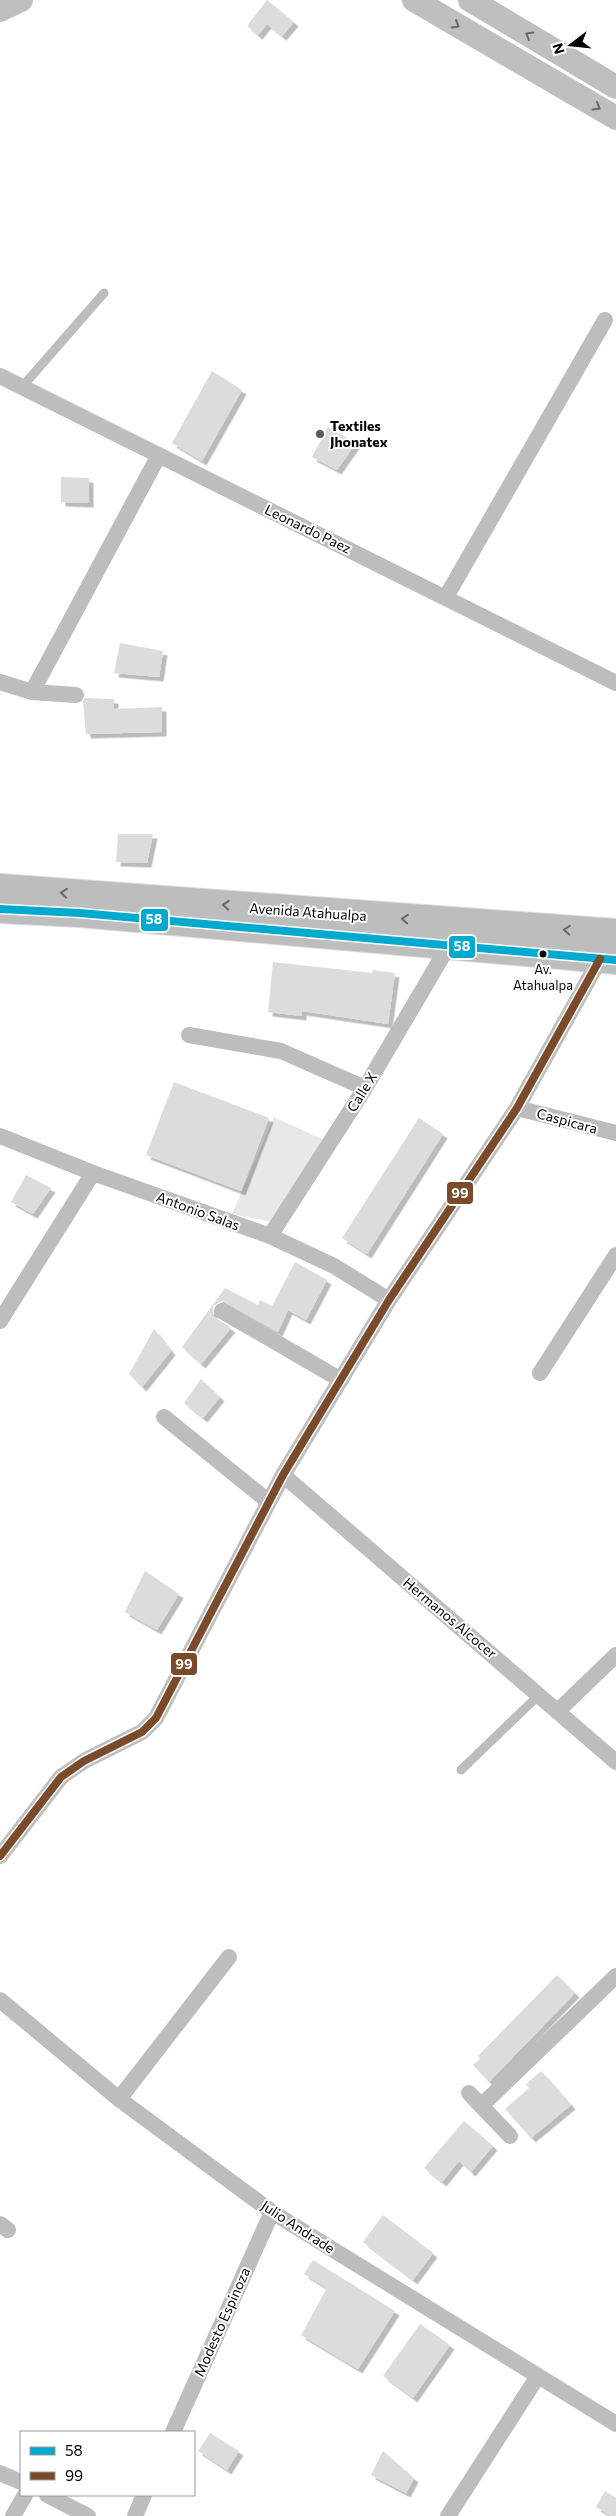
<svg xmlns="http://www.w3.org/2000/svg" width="616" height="2516" font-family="Commissioner,sans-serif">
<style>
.green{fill:#e8e8e8}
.building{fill:#dcdcdc;filter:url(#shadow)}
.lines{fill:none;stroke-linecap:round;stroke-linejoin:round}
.highway-casing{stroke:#dbdbdb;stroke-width:30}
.lane{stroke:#bdbdbd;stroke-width:9}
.street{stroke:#bdbdbd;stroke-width:16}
.secondary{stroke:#bfbfbf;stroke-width:24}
.highway{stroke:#bdbdbd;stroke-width:28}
.bus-1-casing{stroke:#fff;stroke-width:11}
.bus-2-casing{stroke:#fff;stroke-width:11}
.bus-1{stroke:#00a9ce;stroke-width:8}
.bus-2{stroke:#7a4b2a;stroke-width:8}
.oneway{stroke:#696969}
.oneway2{stroke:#686868}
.poi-dot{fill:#595959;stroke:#fff;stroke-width:2}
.bus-dot{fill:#000;stroke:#fff;stroke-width:2}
.labels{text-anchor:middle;stroke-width:4;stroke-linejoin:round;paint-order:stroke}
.bus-label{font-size:13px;fill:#000;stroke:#fff}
.poi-label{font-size:14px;font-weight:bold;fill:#000;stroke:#fff;text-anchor:start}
.street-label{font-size:14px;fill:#000;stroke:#fff}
.line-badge{stroke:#fff;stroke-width:2}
.badge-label{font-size:14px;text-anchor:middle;font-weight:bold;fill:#fff}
</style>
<defs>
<filter id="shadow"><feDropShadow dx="4.5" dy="4.5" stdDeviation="0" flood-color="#0004"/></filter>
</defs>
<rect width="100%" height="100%" fill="#fff"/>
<!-- green -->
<path class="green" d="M274,1117L326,1141L271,1222L232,1214Z"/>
<!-- building -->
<path class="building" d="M267,0L294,22L282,36L267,24L258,35L247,26Z
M212,371L242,390L202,461L172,443Z
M328,427L356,443L337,470L312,457Z
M61,477L89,478V503L61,502Z
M120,643L163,651L159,677L114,673Z
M85,698L114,699V709L162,707V732L86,734L83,701Z
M118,834H153L147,863L116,862Z
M273,962L372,973L373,970L395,973L388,1024L302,1011V1016L268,1012Z
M174,1082L269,1118L241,1191L146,1155Z
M419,1118L443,1134L367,1254L342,1238Z
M26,1175L51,1188L33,1214L11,1202Z
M295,1262L327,1280L306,1320L288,1310L278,1332L222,1301L213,1306V1316L231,1328L201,1364L182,1347L225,1288L258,1305L260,1300L272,1306Z
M154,1329L171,1351L142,1387L129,1374Z
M201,1379L220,1397L203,1418L184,1403Z
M145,1571L179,1594L157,1630L125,1612Z
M557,1975L575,1993L489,2082L473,2065L480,2059L478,2056Z
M541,2071L571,2105L531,2138L505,2109L529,2088L526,2084Z
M464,2121L493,2146L471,2172L459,2161L442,2182L424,2168Z
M383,2215L433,2253L413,2280L363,2242Z
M313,2260L395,2311L358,2369L301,2335L327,2288L304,2274Z
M420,2324L450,2345L413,2398L383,2376Z
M210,2433L239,2451L227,2470L198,2451Z
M383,2451L414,2478L406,2493L371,2475Z
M605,2491L616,2498V2516H611L596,2507Z"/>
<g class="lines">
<!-- highway casing -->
<g class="highway-casing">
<path id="highway" d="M0,888L616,933
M0,909L80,913L616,960"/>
</g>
<!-- lane -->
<path class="lane" d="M22,387L104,293
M461,1770L540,1694"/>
<!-- street -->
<path class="street" d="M0,376L616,683
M446,597L605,320
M0,682L32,692L159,455
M32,692L76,695
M189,1035L281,1051L365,1088
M517,1108L616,1133
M0,1136L93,1173L270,1236L334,1266L389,1300
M270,1236L365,1088L449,945
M222,1311L341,1380
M0,1321L93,1173
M540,1373L616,1255
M164,1417L269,1502
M283,1475L616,1762
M559,1710L616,1655
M0,1856L61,1777L84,1761L142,1732L156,1718L283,1475L389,1300L517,1108L600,959
M0,2000L119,2099L272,2212L616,2424
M469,2093L510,2136
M119,2099L229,1957
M481,2106L616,1976
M0,2224L8,2230
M173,2432L272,2212
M0,2473L21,2482
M47,2495L88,2516
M13,2516L25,2495
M135,2516L144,2495
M448,2516L538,2376"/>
<!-- secondary -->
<path class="secondary" d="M414,0L616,118
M470,0L616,87
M0,10L21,0"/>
<!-- highway -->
<use href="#highway" class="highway"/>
<!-- bus-1 casing -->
<g class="bus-1-casing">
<path id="bus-1" d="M0,909L80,913L616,960"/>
</g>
<!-- bus-2 casing -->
<g class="bus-2-casing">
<path id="bus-2" d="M0,1856L61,1777L84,1761L142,1732L156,1718L283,1475L389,1300L517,1108L600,959"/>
</g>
<!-- bus-1 -->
<use href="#bus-1" class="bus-1"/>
<!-- bus-2 -->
<use href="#bus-2" class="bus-2"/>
</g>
<!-- one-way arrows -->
<defs><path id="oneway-chevron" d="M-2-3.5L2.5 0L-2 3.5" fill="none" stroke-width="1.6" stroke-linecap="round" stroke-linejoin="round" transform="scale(1.25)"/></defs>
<g class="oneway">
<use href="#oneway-chevron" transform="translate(456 25) rotate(30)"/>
<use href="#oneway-chevron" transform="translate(529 35) rotate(-149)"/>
<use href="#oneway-chevron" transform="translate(597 107) rotate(30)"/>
</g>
<g class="oneway2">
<use href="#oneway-chevron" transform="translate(64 893) rotate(-176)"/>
<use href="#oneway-chevron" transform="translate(226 905) rotate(-176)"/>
<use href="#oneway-chevron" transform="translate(405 919) rotate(-176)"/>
<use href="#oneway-chevron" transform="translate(567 930) rotate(-176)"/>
</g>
<!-- markers -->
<circle class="poi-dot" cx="320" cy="434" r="5"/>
<circle class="bus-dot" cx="543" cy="954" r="4.5"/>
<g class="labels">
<!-- bus labels -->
<g class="bus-label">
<text x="543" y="974">Av.<tspan x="543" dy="16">Atahualpa</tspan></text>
</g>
<!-- poi labels -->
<g class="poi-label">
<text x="330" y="431">Textiles<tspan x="330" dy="16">Jhonatex</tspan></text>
</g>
<!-- street labels -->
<g class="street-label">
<text transform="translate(308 529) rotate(26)" y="5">Leonardo Paez</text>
<text transform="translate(308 912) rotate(4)" y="5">Avenida Atahualpa</text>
<text transform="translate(362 1092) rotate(-58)" y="5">Calle X</text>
<text transform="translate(567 1121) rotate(15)" y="5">Caspicara</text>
<text transform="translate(198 1211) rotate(20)" y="5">Antonio Salas</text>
<text transform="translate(450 1618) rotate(40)" y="5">Hermanos Alcocer</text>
<text transform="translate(298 2227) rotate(33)" y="5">Julio Andrade</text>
<text transform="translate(222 2322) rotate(-66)" y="5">Modesto Espinoza</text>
</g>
</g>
<g class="line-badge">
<rect x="140" y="908" width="29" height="24" rx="5" fill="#00a9ce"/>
<rect x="448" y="935" width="28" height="24" rx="5" fill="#00a9ce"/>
<rect x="446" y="1181" width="28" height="24" rx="5" fill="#7a4b2a"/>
<rect x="170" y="1652" width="28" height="24" rx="5" fill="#7a4b2a"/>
</g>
<g class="badge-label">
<text x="154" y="924">58</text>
<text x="462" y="951">58</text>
<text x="460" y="1198">99</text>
<text x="184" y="1669">99</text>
</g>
<!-- legend -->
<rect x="20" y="2431" width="175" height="65" fill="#ffffff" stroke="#999999"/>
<rect x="30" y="2447" width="25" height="8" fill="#00a9ce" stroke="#999999"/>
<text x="65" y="2456" font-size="15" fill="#000000">58</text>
<rect x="30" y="2472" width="25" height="8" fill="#7a4b2a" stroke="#999999"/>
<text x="65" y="2481" font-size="15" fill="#000000">99</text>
<!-- north arrow -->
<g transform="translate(571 45) rotate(254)" stroke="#ffffff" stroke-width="4" paint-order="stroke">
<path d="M0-4L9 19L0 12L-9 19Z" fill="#000000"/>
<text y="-8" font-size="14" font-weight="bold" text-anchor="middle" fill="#000000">N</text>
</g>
</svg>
